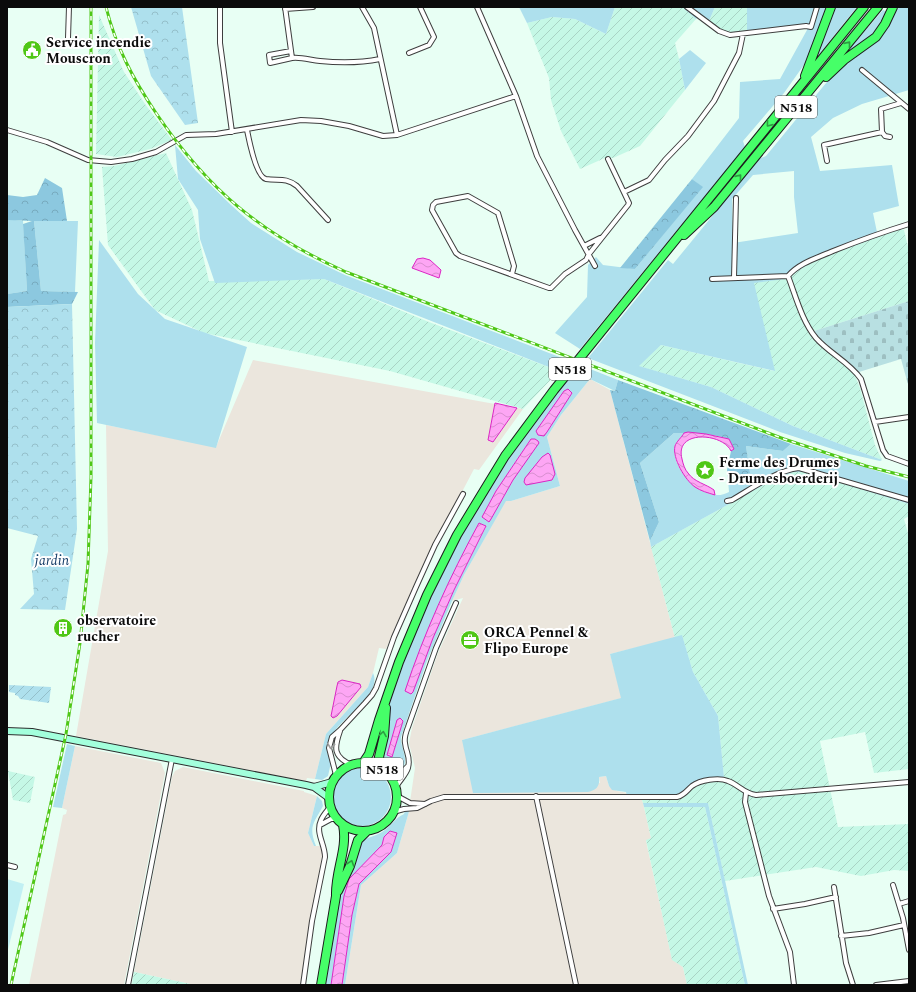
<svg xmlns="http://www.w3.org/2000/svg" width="916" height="992" font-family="Spectral,serif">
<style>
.industrial{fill:#ebe6dd}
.farmland{fill:url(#farmland-furrows)}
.grass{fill:#aee0ed;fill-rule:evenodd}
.forest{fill:url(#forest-crowns)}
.cemetery{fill:url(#cemetery-stones)}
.park{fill:url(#park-crowns)}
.garden{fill:url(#garden-furrows)}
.pitch{fill:#c1f0f3}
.water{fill:url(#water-waves);stroke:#db26c4}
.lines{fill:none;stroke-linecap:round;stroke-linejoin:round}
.street-casing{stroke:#3e3e3e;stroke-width:6}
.secondary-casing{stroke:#2d2d2d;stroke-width:8}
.highway-casing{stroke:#1c1c1c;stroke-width:10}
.street{stroke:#fff;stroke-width:4}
.secondary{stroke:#a3ffdc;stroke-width:6}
.highway{stroke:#46ff68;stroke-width:8}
.rail-casing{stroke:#4fc716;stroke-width:3}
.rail{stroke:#fff;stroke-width:1.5;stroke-dasharray:4.5;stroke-linecap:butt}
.oneway{stroke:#2e9d43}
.oneway2{stroke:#9d9d9d}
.labels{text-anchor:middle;stroke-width:4;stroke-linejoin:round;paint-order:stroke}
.shield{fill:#fff;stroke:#545454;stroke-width:1}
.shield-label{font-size:13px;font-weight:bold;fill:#0b0b0b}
.poi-label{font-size:14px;font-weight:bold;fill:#0b0b0b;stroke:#fff;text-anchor:start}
.park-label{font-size:14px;font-style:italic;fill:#163d68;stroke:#fff}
</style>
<defs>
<pattern id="farmland-furrows" width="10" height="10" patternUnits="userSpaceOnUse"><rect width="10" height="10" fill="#c5f8e6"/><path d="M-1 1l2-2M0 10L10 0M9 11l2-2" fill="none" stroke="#a8d3c4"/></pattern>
<pattern id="forest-crowns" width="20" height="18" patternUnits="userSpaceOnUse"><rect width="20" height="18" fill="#8cc8df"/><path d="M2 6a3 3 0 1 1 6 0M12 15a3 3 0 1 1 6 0" fill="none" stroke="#77aabe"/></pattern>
<pattern id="cemetery-stones" width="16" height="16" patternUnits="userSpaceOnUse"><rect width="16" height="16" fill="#b8e0e2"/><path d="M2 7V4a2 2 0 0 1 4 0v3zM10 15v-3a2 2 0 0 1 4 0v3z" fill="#9dbfc1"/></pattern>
<pattern id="park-crowns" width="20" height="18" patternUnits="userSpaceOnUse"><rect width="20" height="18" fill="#aee0ed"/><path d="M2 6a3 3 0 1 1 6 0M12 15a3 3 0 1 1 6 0" fill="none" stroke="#94bfca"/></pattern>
<pattern id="garden-furrows" width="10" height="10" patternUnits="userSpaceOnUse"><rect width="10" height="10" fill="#aee0ed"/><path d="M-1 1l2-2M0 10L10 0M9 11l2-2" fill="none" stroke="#94bfca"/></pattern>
<pattern id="water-waves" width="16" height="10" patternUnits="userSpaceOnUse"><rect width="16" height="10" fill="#fda6f4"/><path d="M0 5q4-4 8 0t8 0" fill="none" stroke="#d88ed0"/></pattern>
</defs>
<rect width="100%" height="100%" fill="#e8fff4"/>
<!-- industrial -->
<path class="industrial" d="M253,360L523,409L479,470L474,469L421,570L386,649L379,648L373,673L368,687L326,734L315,779L307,778L306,781L76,736L108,551L106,425L216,447Z
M590,379L610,390L675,638L610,654L622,698L462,740L600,783L599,777L606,776L609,786L617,791L645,796L642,800L643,803L651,838L646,841L672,959L683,967L687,985H345L361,885L397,853L408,815L415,768L409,743L412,728L438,653L463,598L452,601L464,575L506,500L511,501L560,486L547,437L561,415Z
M75,746L156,762L161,763L165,773L124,985H29L63,815L66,814L67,810L62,808Z
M183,767L304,791V792L317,796L308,833L314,846H320L322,850V857L300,985H195L134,972L172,777L175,771Z"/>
<!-- farmland -->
<path class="farmland" d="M615,7H682L696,19L675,43L679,59L685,90L640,146L613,158L607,157L580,169L561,131L551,100L549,78L527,23L552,17L575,19L606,34Z
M715,7H747V32H725L712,24L709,21Z
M99,15L124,72L145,104L172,140L150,149L117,157L96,154Z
M166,153L192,210L209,281L324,279L429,322L559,371L523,409L390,371L204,333L155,310L108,245L102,167L114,166Z
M900,229L904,230L909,251V301L814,331L816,336L859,372L855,376L860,388L875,445L882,460L793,426L711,387L638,366L661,345L774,371L753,282L785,279L815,260Z
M793,472H805L909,504V516L904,519L909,537V769L874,773L865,732L820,741L838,827L909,824V871L894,870L861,876L816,867L725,881L708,803H643L642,800L645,796L689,787L694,782L724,777L718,716L693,672L682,636L675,638L651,547L771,481Z
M8,771L35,777L30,803L13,800Z
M644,807H705L745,985H687L683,967L672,960L646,840L651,838Z
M134,972L195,985H132Z"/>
<!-- grass -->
<path class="grass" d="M519,7H615L606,34L575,19L552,17L527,23Z
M682,7H715L709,21L700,15L696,19Z
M747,7H857L812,63L806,62L784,93L743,141L745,147L580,349L555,333L587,297L588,265L596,257L603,265L635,269L702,187L692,179L739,118L740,82L780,79L807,30V24L747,32Z
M900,7H909V90L862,104L833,118L811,137L820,171L892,165L899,206L873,213L878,237L815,260L785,279L754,283L775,371L661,345L639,366L711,387L793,426L882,460L880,461L845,453L780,432L588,358L668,260L673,264L759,159L766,156L831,77L846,64L845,54L883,10L893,15L896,10ZM794,171V197L798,233L733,243L732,199L753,175Z
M690,50L706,63L685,90L679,59Z
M175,145L196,171L231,205L251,223L297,252L345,275L570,361L559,371L324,279L215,283L200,239L198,210L178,179Z
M7,219L23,221L27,291L7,294Z
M34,221H78L75,292L41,291Z
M99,240L138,294L165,319L247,347L216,448L97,423L95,343Z
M580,365L618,380L615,391L590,379L561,415L547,437L560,486L511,501H506L464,575L452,601L427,661L401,737C400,749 412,763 399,771L397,769C390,769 388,765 385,758L382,757L391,697L406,655L432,592L448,560L473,515L515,448L553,397ZM531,439L513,480L491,519L483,517L496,491ZM479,523L486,527L454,590L433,638L411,694L455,570ZM402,719L403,721L392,757L387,755L397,720Z
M674,433H684C682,437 676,442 675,445C669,469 705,506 729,492L728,479L750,473L746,446L783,451L791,444L909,481V504L805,472H793L771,481L651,547L650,541L659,522L640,463Z
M682,635L693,672L718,716L724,777L694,782L683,792L673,796H627L626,792L612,790L609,786L606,776L599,777C600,786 597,790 588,792L473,793L462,740L621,698L610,654Z
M373,673C384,696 332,721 328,744C326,752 329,758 332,765L330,767L328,776L322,780L315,779L326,734L368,687Z
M67,744L75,746L62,808L53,807Z
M333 797a29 29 0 1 1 58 0a29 29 0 1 1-58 0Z
M317,796L322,801L323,806C314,823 308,826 316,846H314L308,833Z
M643,803H708L748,985H745L705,807H644Z
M405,811H409L408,815L397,853L361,885L345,985H342L352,915L359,884L391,852L397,833L390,831L384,837L382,845L349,879L344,896L331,985H324L339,897L359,841L362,842C368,836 375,837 382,832C390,827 395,818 404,814Z"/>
<!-- forest -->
<path class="forest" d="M45,178L62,188L67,221H34L41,291L78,292L72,304L7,307V294L27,291L23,224L32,221L7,220V195L23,197L37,195Z
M692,179L703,187L635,269L620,268Z
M618,380L791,444L783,451L746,446L750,473L728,479L727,470L731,451L734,449L729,439C710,433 693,433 674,433L640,463L659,522L650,541L610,390L615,391Z"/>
<!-- cemetery -->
<path class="cemetery" d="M909,301V388L901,359L859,372L816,336L814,331Z"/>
<!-- park -->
<path class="park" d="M131,7H182L198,123L185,125L151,76Z
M72,304L77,529L65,610L20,609L34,594L31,559L38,536L7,528V307Z"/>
<!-- garden -->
<path class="garden" d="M9,685L51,687L49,703L20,699L18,696L15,695V693L9,692Z"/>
<!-- pitch -->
<path class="pitch" d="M7,879L24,884L7,954Z"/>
<!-- water -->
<path class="water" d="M423,258L430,260L441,270L439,278L412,268L417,259Z
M568,389L572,393L547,432L544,436L538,435L536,431L564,391Z
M495,403L517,408L493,442L488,440Z
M688,432L706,434L729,439L734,449L731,451C723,433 674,429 682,459C683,464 685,470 688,473C694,482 706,484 714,490L715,495C708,493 701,491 695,487C685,480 672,458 675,446C676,442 682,437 684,433Z
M531,439H535L538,441L539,443L513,480L491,519L489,522L482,517L496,491Z
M548,453L550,455L555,474L552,480L526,485L524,482L525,478L542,457Z
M479,523L486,526L454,590L433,638L413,692L411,694L405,691C424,633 450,576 479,523Z
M342,680L360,684L361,687L337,716L333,718L331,716L337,686L338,682Z
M400,718L403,721L392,757L387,755L397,720Z
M390,831L397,833L391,852L359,884L352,915L342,985H331L344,896L349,879L382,845L384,837Z"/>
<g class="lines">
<!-- street casing -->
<g class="street-casing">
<path id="street" d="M220,7V43L232,132
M285,7L292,58C302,57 310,60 320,61C340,63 360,63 380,59
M362,7L374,28L397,135
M477,7L516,96L537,156L575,230L595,266
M687,7L719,31L730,35L806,26L811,27L817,7
M285,9L313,7
M68,38L69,7
M291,51L269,55L270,63L292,58
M409,53L429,45L434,37L420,7
M862,70L909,109
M7,130L47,142L88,160L111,162L132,159L156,152L186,135L216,134L301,120L321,121L349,126L383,136L397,135L516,96
M247,130C249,140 256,177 266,179C279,181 285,177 297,186L328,220
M890,137L885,136L882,132L881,109L901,103
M827,161L824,145L882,132
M624,192L649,180L665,160L688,136L714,101L739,53L743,34
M584,246L600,238
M512,274L514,266L498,213L468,196L436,202L433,205L432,210L456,253L460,256L549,288H551L565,274L586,260L589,254L628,205L629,203L608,159
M788,276C796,297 802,321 816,338C829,353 849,362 861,379L883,450L887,456L909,464
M734,278L736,198
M712,279L788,276C799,263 817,258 833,251C858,241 883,232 909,224
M875,422L909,417
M727,501L732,500C753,488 775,471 799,468L909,500
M340,731C334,748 333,757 352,765
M336,775L329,748L332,737L340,730L365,703L372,695L376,688L394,637L416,587L435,545L463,494
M389,775L401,773L408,766
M396,787C399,781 406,775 408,768C411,757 406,753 405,743C404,738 406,732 408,727L436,648L456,603
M746,793L745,802L769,896L790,952L794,985
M397,796L410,803L425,804
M536,796L576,985
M393,812L404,809L417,808L431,801L444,797H677C685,795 687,790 692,786C700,780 719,777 728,781C739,785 743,793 756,795L909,782
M320,825L331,819H337
M7,865L15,867
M893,885L903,918L909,950
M834,887L846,963L853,985
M899,904L909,901
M773,909L805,904L836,897
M841,936L869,933L904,925
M128,985L172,759
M303,985L312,921L325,857C325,844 315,833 321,820C323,815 327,811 330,807
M876,985L909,981"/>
</g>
<!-- secondary casing -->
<g class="secondary-casing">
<path id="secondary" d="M7,731L32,732L306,785L314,787L329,798
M314,787L332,782"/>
</g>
<!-- highway casing -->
<g class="highway-casing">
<path id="highway" d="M805,76L831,7
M826,77L844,60L876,37L885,24L893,7
M684,235L714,207L878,7
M363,763L369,754L379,720L399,662L427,595L457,535L505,456L554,390L864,7
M329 797a34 34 0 1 1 68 0a34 34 0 1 1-68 0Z
M381,768L379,757L384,736L386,708
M338,891L350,866L358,840L367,831
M321,985L336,896C335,871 348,849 343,825"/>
</g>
<!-- street -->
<use href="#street" class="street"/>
<!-- secondary -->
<use href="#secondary" class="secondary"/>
<!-- highway -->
<use href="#highway" class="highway"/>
<!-- rail casing -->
<g class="rail-casing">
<path id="rail" d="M106,7C116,47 133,79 156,113C208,190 261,234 346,272L784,439L866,466L909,477
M11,985L66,734L80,643L88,564L91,477V7"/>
</g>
<!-- rail -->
<use href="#rail" class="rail"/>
</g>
<!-- one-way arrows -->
<defs><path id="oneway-chevron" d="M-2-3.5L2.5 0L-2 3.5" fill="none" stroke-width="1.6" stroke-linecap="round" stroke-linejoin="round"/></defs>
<g class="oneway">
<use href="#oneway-chevron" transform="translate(848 44) rotate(-51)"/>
<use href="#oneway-chevron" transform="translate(769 124) rotate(129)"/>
<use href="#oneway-chevron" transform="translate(739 177) rotate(-51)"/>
<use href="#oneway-chevron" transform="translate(383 734) rotate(-81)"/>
<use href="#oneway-chevron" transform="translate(351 863) rotate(-71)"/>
</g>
<use class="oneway2" href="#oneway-chevron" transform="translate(331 746) rotate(97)"/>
<!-- icons -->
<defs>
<g id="civic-disc" transform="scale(1)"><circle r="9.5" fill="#4fc716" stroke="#fff"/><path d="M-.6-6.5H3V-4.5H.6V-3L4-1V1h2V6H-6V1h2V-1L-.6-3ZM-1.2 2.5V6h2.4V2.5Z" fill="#fff"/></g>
<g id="sight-disc" transform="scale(1)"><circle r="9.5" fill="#4fc716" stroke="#fff"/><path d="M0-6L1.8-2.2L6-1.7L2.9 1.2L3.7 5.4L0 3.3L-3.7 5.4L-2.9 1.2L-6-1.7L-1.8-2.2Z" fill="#fff"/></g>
<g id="building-disc" transform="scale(1)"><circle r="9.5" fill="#4fc716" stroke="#fff"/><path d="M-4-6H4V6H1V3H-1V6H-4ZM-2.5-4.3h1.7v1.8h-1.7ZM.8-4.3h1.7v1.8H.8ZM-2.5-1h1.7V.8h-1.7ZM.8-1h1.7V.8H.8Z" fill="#fff"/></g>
<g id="office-disc" transform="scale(1)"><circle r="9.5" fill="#4fc716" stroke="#fff"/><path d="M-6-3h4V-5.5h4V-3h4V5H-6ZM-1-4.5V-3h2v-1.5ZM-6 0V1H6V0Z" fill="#fff"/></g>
</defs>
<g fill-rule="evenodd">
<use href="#civic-disc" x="32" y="50"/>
<use href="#sight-disc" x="705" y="470"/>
<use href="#building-disc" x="63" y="628"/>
<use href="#office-disc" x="470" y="640"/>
</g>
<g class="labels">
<!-- shield labels -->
<g class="shield">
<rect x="775" y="96" width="42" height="22" rx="3"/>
<rect x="549" y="358" width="42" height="22" rx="3"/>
<rect x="361" y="758" width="42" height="22" rx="3"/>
</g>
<g class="shield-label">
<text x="796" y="112">N518</text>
<text x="570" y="374">N518</text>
<text x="382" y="774">N518</text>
</g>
<!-- poi labels -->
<g class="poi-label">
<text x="46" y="47">Service incendie<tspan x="46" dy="16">Mouscron</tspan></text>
<text x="719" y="467">Ferme des Drumes<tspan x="719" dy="16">- Drumesboerderij</tspan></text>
<text x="77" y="625">observatoire<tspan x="77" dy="16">rucher</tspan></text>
<text x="484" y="637">ORCA Pennel &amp;<tspan x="484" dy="16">Flipo Europe</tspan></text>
</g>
<!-- park labels -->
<g class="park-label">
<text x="52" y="565">jardin</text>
</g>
</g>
<!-- border -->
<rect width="916" height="992" fill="none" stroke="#0b0b0b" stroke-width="16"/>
</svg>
